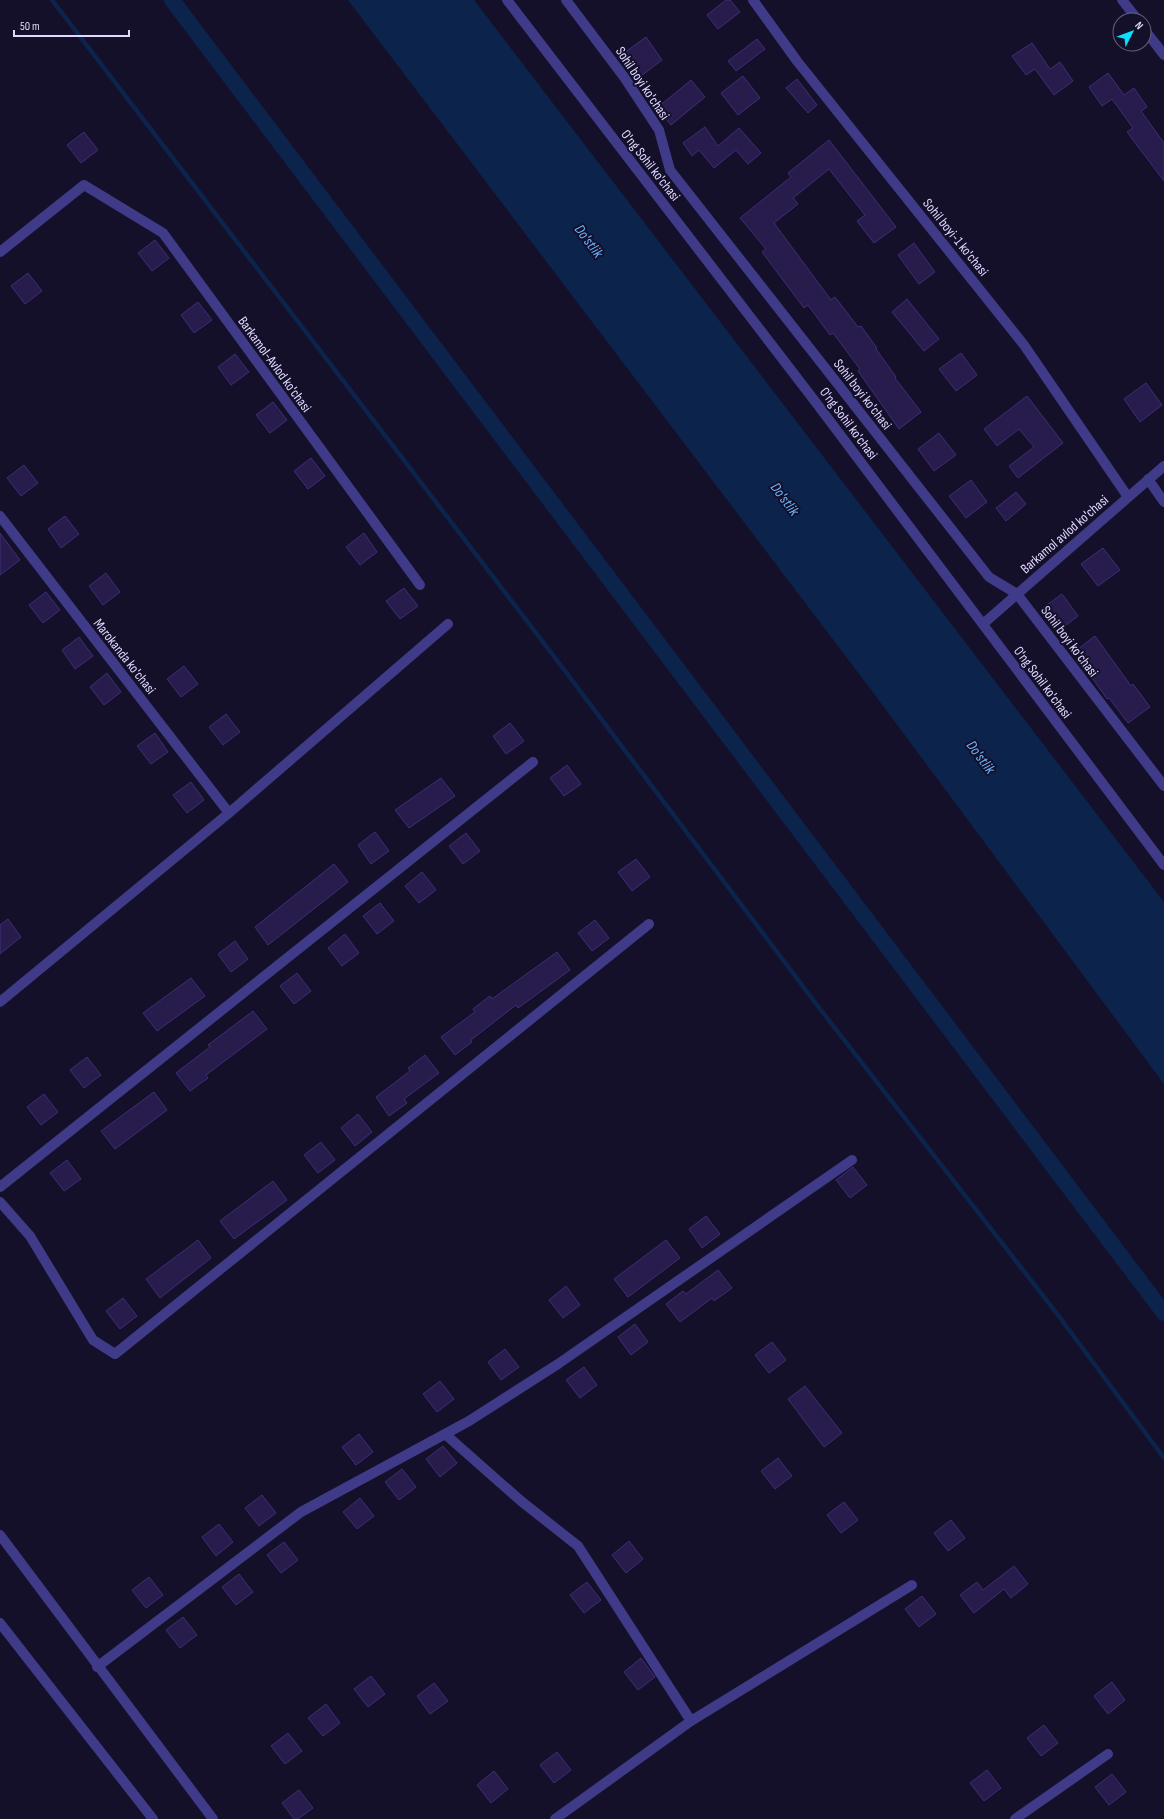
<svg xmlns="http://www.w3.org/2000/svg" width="1164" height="1819" font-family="'Sofia Sans Condensed',sans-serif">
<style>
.water{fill:#0c234c}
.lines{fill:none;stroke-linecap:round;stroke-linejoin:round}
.stream{stroke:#0c234c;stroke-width:4.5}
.canal{stroke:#0c234c;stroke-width:16}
.building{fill:#271c4b;stroke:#3e2e77}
.minor{stroke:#403b89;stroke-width:10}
.labels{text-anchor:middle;stroke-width:4;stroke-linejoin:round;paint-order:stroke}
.street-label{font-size:14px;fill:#ded9ff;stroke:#15102a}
.water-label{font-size:15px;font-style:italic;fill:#67b5ff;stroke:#15102a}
</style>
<rect width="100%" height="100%" fill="#15102a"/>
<!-- water -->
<path class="water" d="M348,0H474L1164,902V1084L869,687Z"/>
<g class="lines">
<!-- stream -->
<path class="stream" d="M52,0L559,663L817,1005L1058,1315L1164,1458"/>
<!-- canal -->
<path class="canal" d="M172,0L1164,1313"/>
</g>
<!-- building -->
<path class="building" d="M726,0H730L740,12L718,29L707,15Z
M646,37L662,60L641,76L624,53Z
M757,39L765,49L736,71L728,61Z
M1032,43L1050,69L1060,62L1073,81L1054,95L1035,69L1026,75L1012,56Z
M1108,73L1124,95L1134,88L1147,107L1141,111L1164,143V181L1127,132L1133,128L1112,99L1102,106L1089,87Z
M743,76L760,98L738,115L721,93Z
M797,79L817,105L808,113L786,88Z
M691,80L705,97L671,125L657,108Z
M705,127L718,146L739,128L761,153L748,164L736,150L714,168L699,150L692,156L683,143Z
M84,132L98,150L81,163L67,145Z
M829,140L896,227L874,243L857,221L865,215L829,169L793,198L798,204L774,223L831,300L835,297L858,327L861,326L877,348L876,349L896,377L895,378L921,412L899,429L858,371L860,369L833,333L830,335L808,305L804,308L762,252L766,249L740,218L791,177L788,173Z
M155,240L169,258L152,271L138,253Z
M914,243L935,272L919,284L898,255Z
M28,273L42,291L25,304L11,286Z
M907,299L939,339L924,351L892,312Z
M198,302L212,320L194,333L181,315Z
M961,353L977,375L956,391L939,369Z
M235,354L249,372L231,385L218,367Z
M1146,383L1162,405L1140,422L1124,399Z
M1027,396L1063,443L1018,478L1009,466L1034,447L1019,429L997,446L984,429Z
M273,402L287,420L270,433L256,415Z
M939,433L956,455L934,471L918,449Z
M311,458L325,476L308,489L294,471Z
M24,465L38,483L21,496L7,478Z
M971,480L987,502L966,518L949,496Z
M1016,492L1026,504L1006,521L996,508Z
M65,516L79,534L61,548L48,529Z
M0,533L20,560L0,575Z
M364,533L377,552L360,565L346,547Z
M1103,548L1120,570L1098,586L1081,564Z
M106,573L120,592L103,605L89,586Z
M404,588L418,606L400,619L386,601Z
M46,592L60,610L43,623L29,605Z
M1062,594L1078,616L1057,632L1040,610Z
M1095,636L1131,686L1133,684L1150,707L1128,723L1109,698L1107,699L1074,652Z
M79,637L93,656L75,669L62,650Z
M184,666L198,684L181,697L167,679Z
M107,673L121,692L104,705L90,687Z
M226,714L240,732L223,745L209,727Z
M510,723L524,741L506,754L493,736Z
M155,733L168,752L151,764L137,746Z
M567,765L581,784L564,796L550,778Z
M441,778L455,796L409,828L395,810Z
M191,782L204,800L187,813L173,795Z
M375,832L389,851L371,864L358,845Z
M466,833L480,851L463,864L449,846Z
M636,859L650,877L632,891L618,872Z
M334,864L348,882L268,945L255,927Z
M422,872L436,890L419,903L405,886Z
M380,903L394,921L377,934L363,916Z
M8,919L21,937L0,954V925Z
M595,920L609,938L592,951L578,933Z
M345,934L359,953L342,966L328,948Z
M235,941L248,959L231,972L218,954Z
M557,952L570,970L518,1008L516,1005L471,1040L472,1042L455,1055L441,1037L475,1012L473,1009L490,996L492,999Z
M297,973L311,991L294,1004L280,986Z
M191,978L205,996L157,1031L143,1013Z
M253,1011L267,1029L206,1075L208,1078L190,1091L176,1073L210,1047L208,1045Z
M425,1055L439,1073L404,1099L407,1103L389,1116L376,1097L410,1071L408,1068Z
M87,1057L101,1075L84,1088L70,1070Z
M154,1092L167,1110L115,1149L101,1131Z
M44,1094L58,1112L41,1125L27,1107Z
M358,1114L372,1132L355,1146L341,1128Z
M321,1142L335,1160L318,1173L304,1155Z
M67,1160L81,1179L64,1191L50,1173Z
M853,1167L867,1185L850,1198L836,1180Z
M273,1181L287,1200L234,1239L220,1221Z
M706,1216L720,1234L702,1248L689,1229Z
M198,1240L211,1258L160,1298L146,1279Z
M666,1240L680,1258L628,1297L614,1279Z
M718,1270L732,1288L714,1301L712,1298L680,1322L666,1304L683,1291L686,1294Z
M566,1286L580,1305L563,1318L549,1300Z
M123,1298L137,1316L120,1329L106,1311Z
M635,1324L648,1342L631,1355L618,1337Z
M772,1342L786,1360L769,1373L755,1355Z
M505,1349L519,1367L501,1380L488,1362Z
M584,1367L597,1385L580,1398L566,1380Z
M440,1381L454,1399L437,1412L423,1394Z
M805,1386L842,1433L824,1447L788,1399Z
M359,1434L373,1452L356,1465L342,1447Z
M443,1446L457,1463L440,1477L426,1459Z
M778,1458L792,1476L775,1489L761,1471Z
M402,1469L416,1487L399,1500L385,1482Z
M262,1495L276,1513L259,1526L245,1508Z
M360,1498L374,1516L357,1529L343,1512Z
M844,1502L858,1520L841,1533L827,1515Z
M951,1520L965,1538L948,1551L934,1533Z
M219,1524L233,1542L216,1556L202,1537Z
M629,1541L643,1559L626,1573L612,1555Z
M284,1542L298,1560L281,1573L267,1555Z
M1014,1566L1028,1584L1011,1598L1004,1589L974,1613L960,1595L977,1582L983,1590Z
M239,1574L253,1592L236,1605L222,1587Z
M149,1577L163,1595L146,1608L132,1590Z
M587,1582L601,1600L584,1613L570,1595Z
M922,1596L936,1614L919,1627L905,1609Z
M183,1617L197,1635L180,1648L166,1630Z
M641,1658L655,1677L638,1690L624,1672Z
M371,1676L385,1694L368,1707L354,1689Z
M1112,1682L1125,1700L1108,1714L1094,1696Z
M434,1683L448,1701L430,1714L417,1696Z
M326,1704L340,1723L323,1736L308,1718Z
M1044,1725L1058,1743L1041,1756L1027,1738Z
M288,1733L302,1751L285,1764L271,1746Z
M557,1752L571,1770L554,1783L540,1765Z
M987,1770L1001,1788L984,1801L970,1783Z
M494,1771L508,1789L491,1803L477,1785Z
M1112,1774L1126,1792L1109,1805L1095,1787Z
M299,1790L313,1808L298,1819H294L282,1803Z"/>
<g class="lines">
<!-- minor -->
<path class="minor" d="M507,0L814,400L1164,865
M566,0L624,77L659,130L670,170L989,577L1017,594L1164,786
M753,0L797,61L1024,345L1128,497
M1122,0L1138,20
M1144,29L1164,55
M0,252L84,185L163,233L420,585
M1148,479L1164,502
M0,516L229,813
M983,624L1164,466
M0,1002L229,813L448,624
M0,1187L533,762
M0,1202L30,1236L93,1340L115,1354L649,924
M445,1434L521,1501L578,1546L691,1721
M0,1535L213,1819
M0,1623L153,1819
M97,1667L301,1512L469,1421L558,1364L852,1160
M555,1819L691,1721L912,1585
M1015,1819L1108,1754"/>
</g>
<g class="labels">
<!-- street labels -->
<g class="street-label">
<text transform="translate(643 83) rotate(56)" y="5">Sohil boyi ko'chasi</text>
<text transform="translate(651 165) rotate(52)" y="5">O'ng Sohil ko'chasi</text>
<text transform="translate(956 237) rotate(51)" y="5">Sohil boyi-1 ko'chasi</text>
<text transform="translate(275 364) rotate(54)" y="5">Barkamol-Avlod ko'chasi</text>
<text transform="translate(863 394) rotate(52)" y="5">Sohil boyi ko'chasi</text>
<text transform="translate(849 423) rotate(53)" y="5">O'ng Sohil ko'chasi</text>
<text transform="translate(1064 534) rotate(-41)" y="5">Barkamol avlod ko'chasi</text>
<text transform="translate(1070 641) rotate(53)" y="5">Sohil boyi ko'chasi</text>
<text transform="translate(125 656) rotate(52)" y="5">Marokanda ko'chasi</text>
<text transform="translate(1043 682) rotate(53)" y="5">O'ng Sohil ko'chasi</text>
</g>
<!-- water labels -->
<g class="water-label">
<text transform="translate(589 241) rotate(53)" y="5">Do'stlik</text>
<text transform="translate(785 499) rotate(53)" y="5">Do'stlik</text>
<text transform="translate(981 757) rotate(53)" y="5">Do'stlik</text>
</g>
</g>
<!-- north arrow -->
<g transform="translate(1132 32) rotate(48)"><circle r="19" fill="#15102a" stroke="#65607f"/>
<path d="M0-3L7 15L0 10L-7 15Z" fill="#05e1ff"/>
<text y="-6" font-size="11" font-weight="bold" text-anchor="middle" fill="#ded9ff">N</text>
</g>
<!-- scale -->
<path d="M14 30v6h115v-6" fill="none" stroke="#ded9ff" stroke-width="2"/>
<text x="20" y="30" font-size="12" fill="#ded9ff" stroke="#15102a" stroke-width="3" paint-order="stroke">50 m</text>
</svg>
